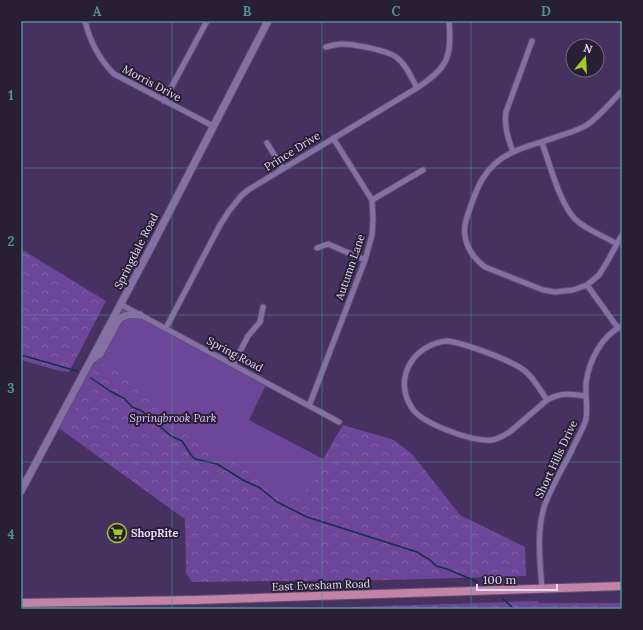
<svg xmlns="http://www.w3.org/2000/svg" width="643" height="630" font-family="Lora,serif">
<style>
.green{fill:#6d469a}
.forest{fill:url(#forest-crowns)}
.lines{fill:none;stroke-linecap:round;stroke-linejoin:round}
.stream{stroke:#0f3047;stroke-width:1.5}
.minor-casing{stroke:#5f4d76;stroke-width:7}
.secondary-casing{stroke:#5f4d76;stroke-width:9}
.primary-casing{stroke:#5f4d76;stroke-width:10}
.minor{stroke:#8570a4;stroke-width:5}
.secondary{stroke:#8570a4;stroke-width:7}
.primary{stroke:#c383a6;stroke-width:8}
.grid{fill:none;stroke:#4f9396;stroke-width:1;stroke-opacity:0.55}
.labels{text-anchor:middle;stroke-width:4;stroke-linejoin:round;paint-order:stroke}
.street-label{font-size:11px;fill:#e3d8f5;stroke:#281f34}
.park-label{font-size:11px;font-style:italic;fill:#ddcafa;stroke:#281f34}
.poi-label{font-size:11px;font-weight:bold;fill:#e3d8f5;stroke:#281f34;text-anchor:start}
.neatline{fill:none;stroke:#4f9396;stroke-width:1.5}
.grid-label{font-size:13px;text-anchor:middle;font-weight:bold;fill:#4f9396}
</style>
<defs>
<pattern id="forest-crowns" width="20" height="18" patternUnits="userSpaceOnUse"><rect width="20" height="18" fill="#6d469a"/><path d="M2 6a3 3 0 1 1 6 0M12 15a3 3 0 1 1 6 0" fill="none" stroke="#8260a9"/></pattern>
</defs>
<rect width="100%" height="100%" fill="#463160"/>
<!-- green -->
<path class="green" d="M120,304L267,383L249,420L329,462L305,525L185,519L56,426Z
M601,603H622V609H600Z"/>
<!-- forest -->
<path class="forest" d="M21,249L106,301L69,372L60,371L21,360Z
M98,363L115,367L175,427L297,499L316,478L323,459L343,425L394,440L412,454L460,515L525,547L526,576L386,580L192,582L186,573L185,519L63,431Z
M538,601L539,603H601L600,609H352V607Z"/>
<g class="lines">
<!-- stream -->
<path class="stream" d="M21,355L77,371
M91,378L110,391L125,399L132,407L142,411L171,436L182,441L191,455L195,459L217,464L243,480L260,488L277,502L307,517L417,552L430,560L436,566L447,569L478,582
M502,598L514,609"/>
<!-- minor casing -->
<g class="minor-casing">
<path id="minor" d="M85,21C90,42 99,59 114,74L213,126
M326,47C331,46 336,44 341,44C354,44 386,50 396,57C406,64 411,77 417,88
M622,91C611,102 600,116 587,125C579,130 568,133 559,136C544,142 527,145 513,152C484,165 476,189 467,217C460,237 469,255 485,267L543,290L555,292L573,290L587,285L599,275L607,262L622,235
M164,101L207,21
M267,143L283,169
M542,143C550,164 559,202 575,219C586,230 604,236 617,244
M513,152C508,138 504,127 506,112L532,41
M372,200L423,170
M317,248L328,244L365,260
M587,285L618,328
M120,304L339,422
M166,328L220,225L229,211L241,196L248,190L417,88C448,67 452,58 449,21
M447,341C464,343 511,360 525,371C534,378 540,390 547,400L511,431C505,435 499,439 492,440C473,442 422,424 412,408C392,378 414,344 447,341Z
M233,365L248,336L260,322L263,307
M547,400C562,392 570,394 586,396
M309,406L365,260L372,235L373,219L372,200L333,138
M542,589C540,561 536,531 545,504C552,486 563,467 572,450C576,440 583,430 586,419C588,408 585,395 586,383C589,361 601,336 622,326"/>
</g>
<!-- secondary casing -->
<g class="secondary-casing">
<path id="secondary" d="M93,359L100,354L119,319C126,314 132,314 140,315
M21,491L149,251L268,21"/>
</g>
<!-- primary casing -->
<g class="primary-casing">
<path id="primary" d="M21,603L194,600L622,586"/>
</g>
<!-- minor -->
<use href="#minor" class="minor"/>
<!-- secondary -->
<use href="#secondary" class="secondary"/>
<!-- primary -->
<use href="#primary" class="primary"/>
</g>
<!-- grid -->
<path class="grid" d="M172,21V609M322,21V609M471,21V609M21,168H622M21,315H622M21,462H622"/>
<!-- icons -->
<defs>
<g id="supermarket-ring" transform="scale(1)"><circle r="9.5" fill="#281f34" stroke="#a2c928" stroke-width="1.5"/><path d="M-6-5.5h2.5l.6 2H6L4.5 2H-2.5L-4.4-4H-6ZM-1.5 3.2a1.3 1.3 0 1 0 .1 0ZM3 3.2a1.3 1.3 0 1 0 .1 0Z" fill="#a2c928"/></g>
</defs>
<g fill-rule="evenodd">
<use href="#supermarket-ring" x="117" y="533"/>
</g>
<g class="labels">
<!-- street labels -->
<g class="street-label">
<text transform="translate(152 83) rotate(28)" y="4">Morris Drive</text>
<text transform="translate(292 151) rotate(-32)" y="4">Prince Drive</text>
<text transform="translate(136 251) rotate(-63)" y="4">Springdale Road</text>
<text transform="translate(350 267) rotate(-71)" y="4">Autumn Lane</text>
<text transform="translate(235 354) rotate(28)" y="4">Spring Road</text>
<text transform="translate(556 459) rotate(-65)" y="4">Short Hills Drive</text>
<text transform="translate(321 585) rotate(-2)" y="4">East Evesham Road</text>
</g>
<!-- park labels -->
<g class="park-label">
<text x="173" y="422">Springbrook Park</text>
</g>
<!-- poi labels -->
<g class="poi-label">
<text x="131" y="537">ShopRite</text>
</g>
</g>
<!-- border -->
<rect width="643" height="630" fill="none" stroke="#281f34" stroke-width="44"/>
<!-- north arrow -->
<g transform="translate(585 58) rotate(18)"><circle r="19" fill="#281f34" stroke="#736981"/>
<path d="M0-3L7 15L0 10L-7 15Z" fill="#a2c928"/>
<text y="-6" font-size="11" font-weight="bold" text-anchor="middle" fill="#e3d8f5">N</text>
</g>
<!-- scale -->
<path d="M477 584v6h80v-6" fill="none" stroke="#e3d8f5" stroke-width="2"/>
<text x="483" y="584" font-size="12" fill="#e3d8f5" stroke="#281f34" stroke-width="3" paint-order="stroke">100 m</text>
<rect x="22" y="22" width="599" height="586" class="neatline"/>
<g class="grid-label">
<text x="97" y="16">A</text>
<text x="247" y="16">B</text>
<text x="396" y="16">C</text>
<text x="546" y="16">D</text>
<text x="11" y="100">1</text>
<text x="11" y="246">2</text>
<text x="11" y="393">3</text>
<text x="11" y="539">4</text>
</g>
</svg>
